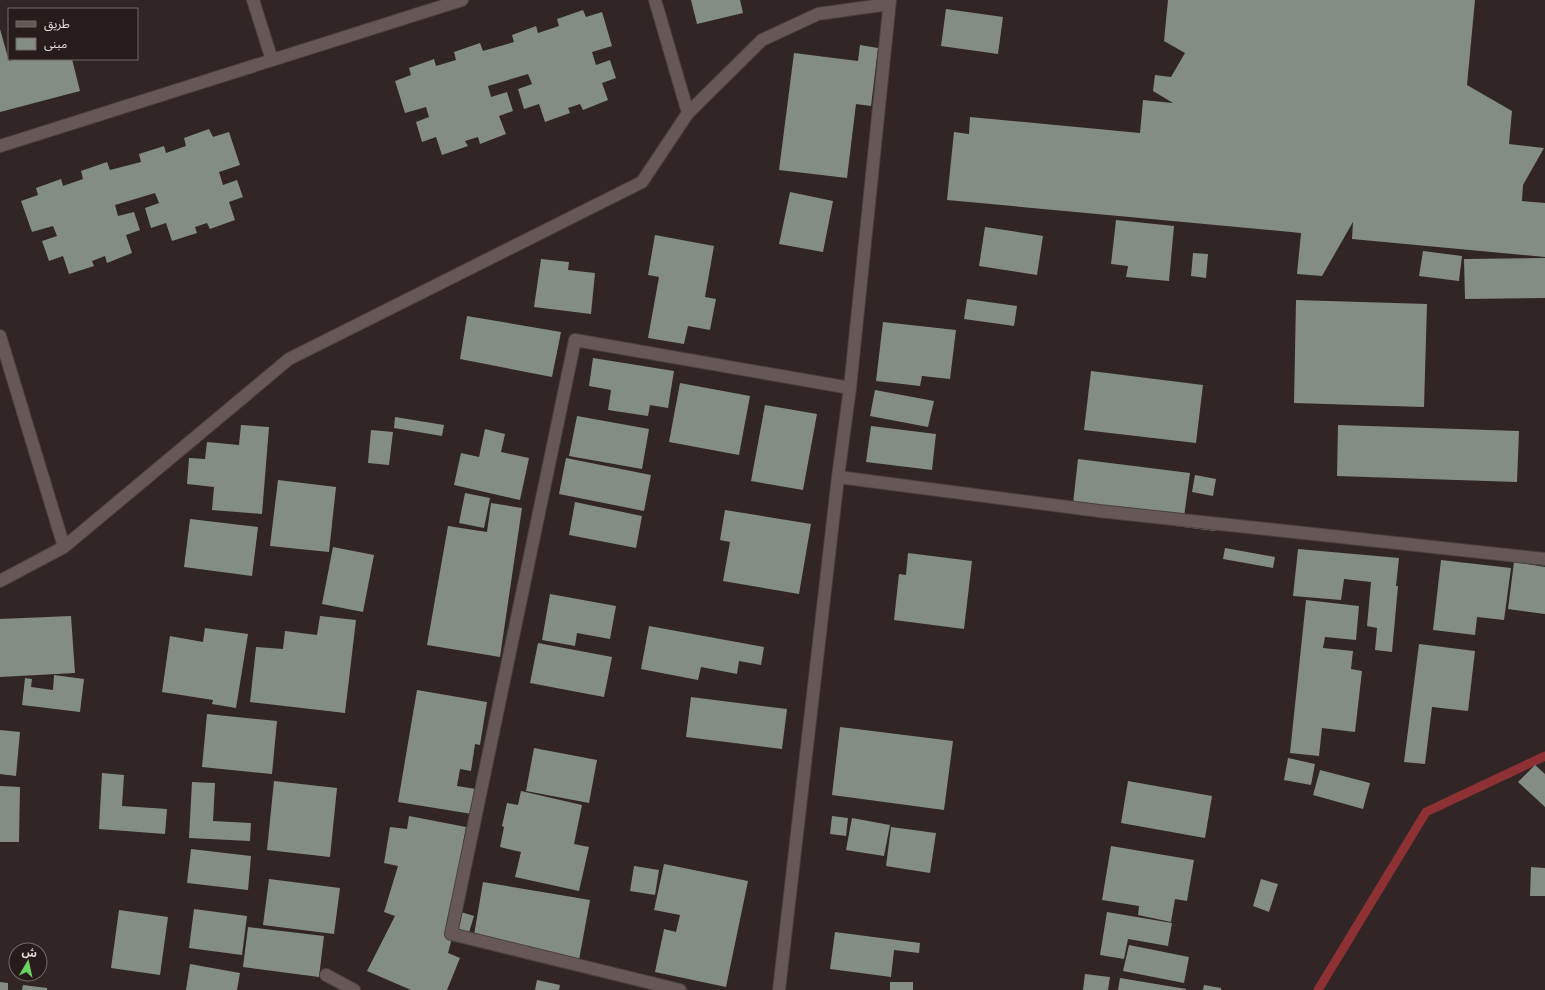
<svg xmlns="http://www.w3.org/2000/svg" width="1545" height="990" font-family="Overpass,'Noto Sans Arabic',sans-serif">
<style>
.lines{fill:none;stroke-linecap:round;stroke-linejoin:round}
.stream{stroke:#8d3134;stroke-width:9}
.building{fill:#848d83}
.minor-casing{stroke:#4a403f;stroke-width:14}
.tertiary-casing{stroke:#4a403f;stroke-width:14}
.minor{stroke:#665857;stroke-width:12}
.tertiary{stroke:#665857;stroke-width:12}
</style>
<rect width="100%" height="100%" fill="#312525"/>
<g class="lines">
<!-- stream -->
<path class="stream" d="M1318,990L1426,812L1545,756"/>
</g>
<!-- building -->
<path class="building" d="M691,0H740L743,13L697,24Z
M1168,0H1475L1467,85L1512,111L1509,144L1544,148L1523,185L1522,201L1545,203V257L1352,239L1353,222L1322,276L1297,274L1301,233L947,200L954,132L969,134L970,117L1140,133L1143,100L1173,103L1153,91L1155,75L1171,77L1185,53L1164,41Z
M946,9L1003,17L998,54L941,46Z
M583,10L586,17L602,12L612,46L592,52L596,65L610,60L616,78L602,83L608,100L583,110L580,104L568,108L570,113L545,122L539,104L524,109L518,89L532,84L528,74L488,86L491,97L507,92L513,111L499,116L506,134L480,144L478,137L465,141L468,146L442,155L436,137L422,142L416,122L429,117L426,107L405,113L395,81L411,75L409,68L434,59L436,66L456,60L454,52L480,43L483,51L514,42L512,35L536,26L538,33L559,26L557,19Z
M0,29L9,61L16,59H72L80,91L0,112Z
M860,45L878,48L871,106L856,104L847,178L779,170L794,53L858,61Z
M209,129L213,137L229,132L240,165L219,172L223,185L237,180L243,197L229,202L235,220L210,229L207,223L195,227L197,233L172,241L166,223L151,228L145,208L159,203L155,193L115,205L118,216L134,212L140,230L126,235L132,253L107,263L105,256L92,261L94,266L69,274L63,256L49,261L42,241L57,236L53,226L32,232L21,201L38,195L36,188L61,179L63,186L83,179L81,171L107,162L110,170L141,162L139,154L164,146L166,153L186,146L184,138Z
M790,192L833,201L823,252L779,244Z
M1116,220L1174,226L1169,281L1126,277L1128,266L1111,264Z
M985,227L1043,236L1037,275L979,266Z
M655,235L714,246L705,297L716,299L710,330L688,326L684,344L648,338L659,277L648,275Z
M1423,251L1462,256L1459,281L1419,276Z
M1193,253L1208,254L1206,278L1191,276Z
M1545,258V298L1465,299L1464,259Z
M541,259L569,262L568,270L595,273L591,314L534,307Z
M967,299L1017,306L1014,326L964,319Z
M1296,300L1427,304L1424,407L1294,403Z
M467,316L561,332L552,377L460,359Z
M883,322L956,330L950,379L922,376L920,386L876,381Z
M593,358L674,371L668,408L650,405L648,416L608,410L611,390L589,386Z
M1091,371L1203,385L1196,443L1084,430Z
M680,383L750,396L739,455L669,442Z
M875,390L934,401L928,427L870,416Z
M765,405L817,414L803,490L751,481Z
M577,416L649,429L642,469L569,456Z
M395,417L444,425L442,436L394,428Z
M241,425L269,427L262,514L212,510L214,487L187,484L189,458L205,459L207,442L239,445Z
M1338,425L1519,431L1517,482L1337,476Z
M871,426L936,434L932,470L866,462Z
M485,429L505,434L501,452L529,458L520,500L454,485L461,453L479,457Z
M371,430L393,432L389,465L368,463Z
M566,458L651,475L644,511L559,494Z
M1078,459L1190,473L1184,517L1216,520L1215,531L1072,513Z
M1195,475L1216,479L1213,496L1192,492Z
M278,480L336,487L329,552L270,546Z
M465,493L490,498L484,528L459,523Z
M575,502L642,516L636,548L569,535Z
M491,503L522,508L500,657L427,645L448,526L487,532Z
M725,510L811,524L799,594L723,581L730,542L720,540Z
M190,519L258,527L252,576L184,567Z
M333,547L374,555L363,612L322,604Z
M1225,548L1275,557L1273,568L1223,559Z
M1298,549L1399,558L1396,586H1398L1392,652L1375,650L1377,628L1367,626L1371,582L1344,579L1341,600L1293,596Z
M908,553L972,561L964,629L894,620L899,574L906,575Z
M1441,560L1511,568L1504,620L1477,617L1475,635L1433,630Z
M1514,562L1545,567V614L1508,609Z
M550,594L616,606L610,639L577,633L575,646L542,640Z
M1306,600L1359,606L1356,640L1325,637L1323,648L1353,651L1351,669L1362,671L1355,732L1322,728L1319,756L1290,753Z
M71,616L75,673L0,677V619Z
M320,616L356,620L345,713L250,702L256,647L283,649L285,631L317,635Z
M649,626L764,647L761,665L739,661L737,674L701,667L698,680L641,669Z
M205,628L248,634L236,708L212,704L213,700L162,692L170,636L203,642Z
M538,643L612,657L604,697L530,683Z
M1419,644L1475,651L1468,711L1432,707L1425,764L1404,762Z
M54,675L84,679L80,712L22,705L25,678L32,679L31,687L53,690Z
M417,690L487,702L480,745L475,744L471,771L460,769L457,786L476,789L472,814L398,802Z
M691,697L787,709L782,749L686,737Z
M207,714L277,721L272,774L202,767Z
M840,727L953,741L944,810L832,795Z
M0,730L20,732L16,776L0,774Z
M534,748L597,760L589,803L526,791Z
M1288,758L1315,764L1311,785L1284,780Z
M1535,765L1545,774V807L1518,782Z
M1320,770L1370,783L1363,809L1313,795Z
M102,773L124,775L122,806L167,809L165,834L99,829Z
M274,781L337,788L330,857L267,850Z
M1128,781L1212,796L1205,838L1121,823Z
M192,782L215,783L213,821L251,823L250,841L189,838Z
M0,786L20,787L19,842H0Z
M521,791L582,805L574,844L589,847L579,891L515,877L521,852L500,847L504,827L502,826L507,803L518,805Z
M409,816L466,827L459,866L461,912L474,916L466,942L452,938L448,953L460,958L447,990H411L367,971L395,916L384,912L398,866L384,863L390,827L407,829Z
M832,816L848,818L846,836L830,834Z
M852,818L890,825L884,856L846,850Z
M891,827L936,833L930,873L886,866Z
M1111,846L1194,860L1187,901L1175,899L1171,922L1138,915L1139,906L1102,900Z
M191,849L251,856L248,890L187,883Z
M664,864L748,881L726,987L655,972L664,929L676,932L680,915L654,910Z
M634,866L659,870L655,895L630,891Z
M1531,867L1545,868V896H1530Z
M269,879L340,888L334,934L263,925Z
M1261,879L1278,884L1269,912L1253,906Z
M483,882L590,900L579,960L473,941Z
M194,909L247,916L242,955L189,948Z
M119,910L168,917L160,975L111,968Z
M1107,912L1172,923L1168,946L1128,939L1124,959L1100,955Z
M248,927L324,936L319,977L243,967Z
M835,932L920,943L919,953L894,950L891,977L830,969Z
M1129,945L1189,957L1184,983L1123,971Z
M190,964L240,973L237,990H186Z
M1085,974L1110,977L1108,990H1083Z
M1120,978L1186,989V990H1118Z
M537,980L560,985L559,990H535Z
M0,982L8,983V990H0Z
M890,982H913V990H890Z
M23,985L47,988V990H22Z
M1204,985L1221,988V990H1203Z"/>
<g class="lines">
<!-- minor casing -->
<g class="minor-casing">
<path id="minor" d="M253,0L272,60
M655,0L688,113
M0,146L462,0
M0,336L64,547
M838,477L1099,511L1545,559
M0,581L64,547L289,359L642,182L688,113L762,40L818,14L889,4
M326,975L354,990
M680,990L451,934L575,340L850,388"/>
</g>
<!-- tertiary casing -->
<g class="tertiary-casing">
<path id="tertiary" d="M779,990L838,477L850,388L890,0"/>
</g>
<!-- minor -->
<use href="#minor" class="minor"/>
<!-- tertiary -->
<use href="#tertiary" class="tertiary"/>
</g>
<!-- legend -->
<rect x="8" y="8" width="130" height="52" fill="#271c1b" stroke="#736968"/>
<rect x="16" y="21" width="20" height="6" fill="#665857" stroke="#736968"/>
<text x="44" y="28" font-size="12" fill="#e5dddc">طريق</text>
<rect x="16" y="38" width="20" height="12" fill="#848d83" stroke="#736968"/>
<text x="44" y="48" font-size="12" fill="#e5dddc">مبنى</text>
<!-- north arrow -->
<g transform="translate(28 962) rotate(9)"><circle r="19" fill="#271c1b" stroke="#736968"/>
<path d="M0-3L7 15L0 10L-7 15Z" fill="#6cd362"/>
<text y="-6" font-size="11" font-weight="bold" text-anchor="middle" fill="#e5dddc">ش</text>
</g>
</svg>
